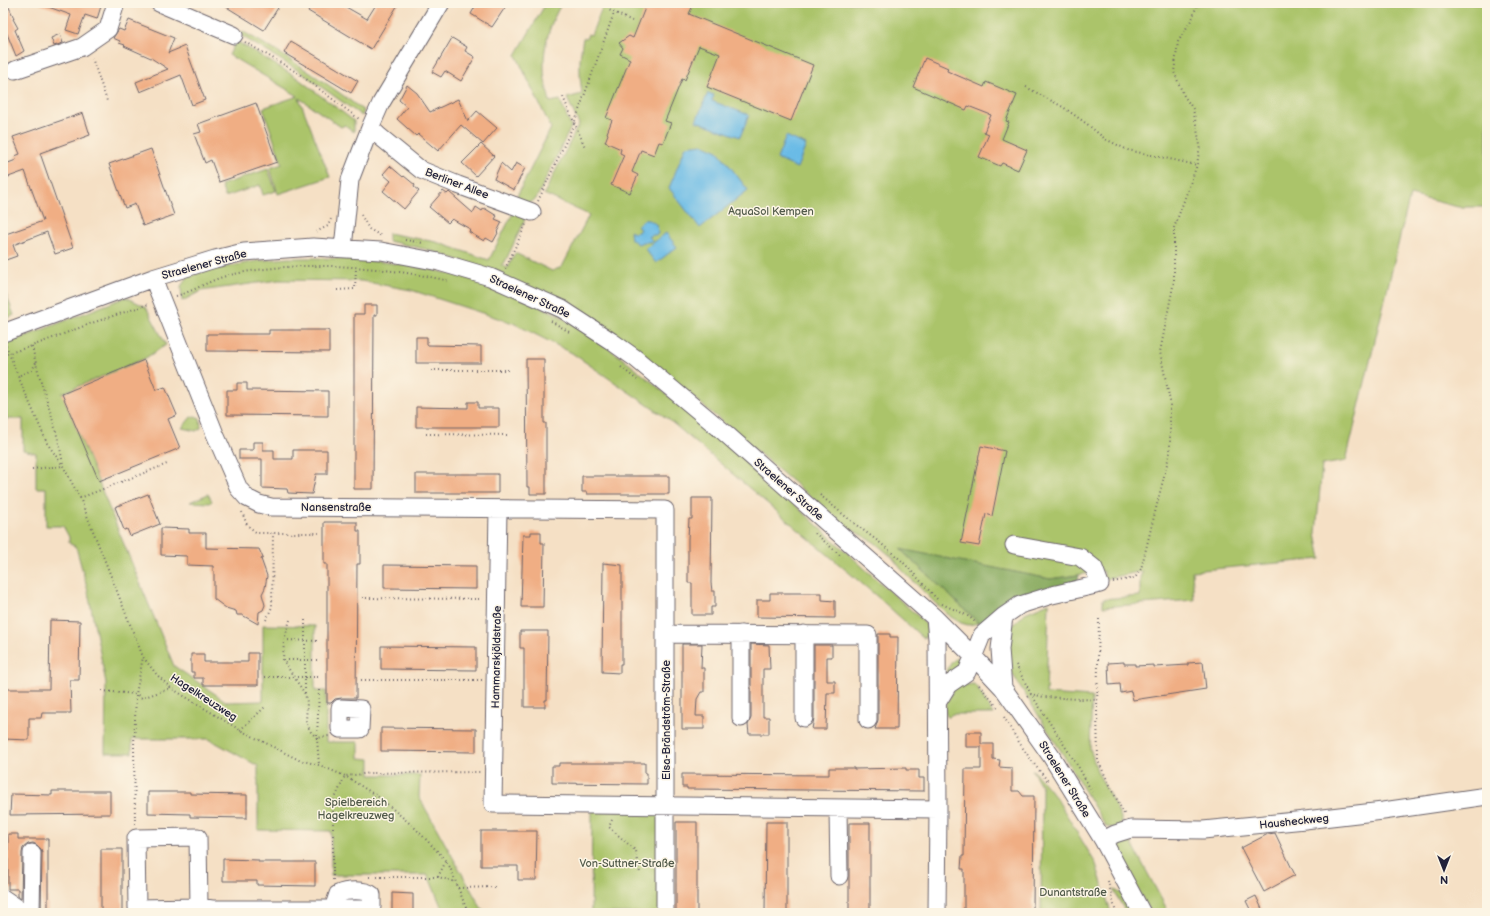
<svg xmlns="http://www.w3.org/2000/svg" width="1490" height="916" font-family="'Balsamiq Sans',sans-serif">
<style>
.green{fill:#abc46a;stroke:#667352}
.forest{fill:#88aa5e;stroke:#55664c}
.water{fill:#6bbbe6;stroke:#466e90}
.building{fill:#f0ae84}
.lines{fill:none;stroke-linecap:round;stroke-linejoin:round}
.minor-casing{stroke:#6c646b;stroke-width:19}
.path{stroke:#6c646b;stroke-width:2;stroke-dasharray:1 3;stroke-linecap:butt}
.minor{stroke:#fff;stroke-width:17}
.path-bridge{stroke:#6c646b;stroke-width:2;stroke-dasharray:1 3;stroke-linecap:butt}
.labels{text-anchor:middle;stroke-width:3;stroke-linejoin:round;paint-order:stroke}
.street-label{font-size:11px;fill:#22223b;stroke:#fcf5e5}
.park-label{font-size:11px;fill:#525b4b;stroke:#fcf5e5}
</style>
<rect width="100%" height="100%" fill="#fcf5e5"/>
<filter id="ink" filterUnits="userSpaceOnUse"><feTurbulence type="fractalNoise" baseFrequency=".025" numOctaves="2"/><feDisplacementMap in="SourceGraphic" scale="8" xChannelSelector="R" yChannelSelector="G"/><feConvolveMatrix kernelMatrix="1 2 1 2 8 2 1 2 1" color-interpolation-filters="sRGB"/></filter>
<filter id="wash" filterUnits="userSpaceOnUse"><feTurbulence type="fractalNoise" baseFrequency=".012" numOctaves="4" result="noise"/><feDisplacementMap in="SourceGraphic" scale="16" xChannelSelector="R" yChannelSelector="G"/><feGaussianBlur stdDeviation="0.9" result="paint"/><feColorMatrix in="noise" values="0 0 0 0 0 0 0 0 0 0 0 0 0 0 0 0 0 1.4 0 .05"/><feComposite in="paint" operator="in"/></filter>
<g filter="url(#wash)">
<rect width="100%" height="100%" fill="#f5e0c5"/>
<!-- green -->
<path class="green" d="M546,3H562C550,22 543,46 544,69C544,80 548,92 550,102L560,100L571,127L536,199L526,204L515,200L551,128L516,55Z
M604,3H1487V207H1458L1410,195L1346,461L1322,465L1316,534L1321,559L1192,571L1194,600L1103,607V599L1140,596V577L1143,571L1104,579V571L1050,579L901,550L979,623L968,625L961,623L951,617L934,602L902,570L892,557L874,542L849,528L807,494L672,379L475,265L425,249L388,241V233L436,242L489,260L515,209L525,214L524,222L505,262L501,265L508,268L515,253L552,271L562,267L589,215L544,194L579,124L567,98L582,94C579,73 579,59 583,38L586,39L588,34L591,35Z
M242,31C284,55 325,81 364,111L362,116L299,71L240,35Z
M236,41L296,77L354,121V132L345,125L341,127L299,98L330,177L278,194L270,168L282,164L263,108L298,96L229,55Z
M268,169L276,191L263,195L260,185L225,197L221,185Z
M288,258C363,257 433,264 503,290C573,315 630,363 685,410C705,426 724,442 743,458C803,511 860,566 920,618L927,626V636L923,638L880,599L668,419L572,353L513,323L411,290L361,281L278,280L201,291L182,301L181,286L188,277L205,271L257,261Z
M3,287L14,315L3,320Z
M126,297L146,307L166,345L144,359L62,393L174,666L227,702L263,701V625L315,626V691H326V742H359V758L370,759V775H420L419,797L484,913H444L428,875H331V831L258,830V766L209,739H132V753H105L106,683L87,587L76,547L69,543V537L63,526H46V488H36V453L23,450V419H6V384H3V345Z
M195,416L200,418L201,428L196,431L182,428L191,417Z
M208,494L212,501L210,503L190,502Z
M1049,603L1046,694L1092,697L1090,748L1097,771L1121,817V825L1114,828L1106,827L1064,756L1008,667L1006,640L1012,626L1025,613Z
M956,658H960V662L943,684L941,683L951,663Z
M974,684L977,687L993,714H952L948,718L945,712L946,704L954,688L962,685Z
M1032,770H1033L1057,799L1096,864L1111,913H1041L1042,787Z
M592,810H659L662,913H591Z
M1126,833L1169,913H1150L1115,845Z
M1113,889L1124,895L1134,913H1126Z"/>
<!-- forest -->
<path class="forest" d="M900,549L1050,579L1079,575L1078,581L1020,601L979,623Z"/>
<!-- water -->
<path class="water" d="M708,93L714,95L712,101L749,115L740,137L696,121Z
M786,136L806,145L797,168L777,159Z
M702,144L718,151L748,190L700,228L669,188L686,146Z
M644,220C652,219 658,224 658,233L657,235H652L649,237L652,240L651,242H643L638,244L631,239L630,231L634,233L638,232L640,229L637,226Z
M666,233L677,247L656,263L645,249Z"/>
<g id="blocks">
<!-- building -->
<path class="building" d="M3,3H7L14,18L13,19L18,28L15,30L24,51L16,56L3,24Z
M40,3H102L97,19L85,15L78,34L66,30L71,15L40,4Z
M220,3H281L264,30Z
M313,3H339L367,19L377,3H399L371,49L308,11Z
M477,3H508L492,27L471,14Z
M647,3L659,6L660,3H694L689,14L813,65L791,121L707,87L720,54L699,46L685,80L682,79L665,121L671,123L663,143L659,142L654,155L641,150L632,172L638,175L630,193L611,185L624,155L620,153L621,149L605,142L608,134L607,133L612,120L606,118L630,59L620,54L623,48L619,43L629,36L633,38Z
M129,20L174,38L168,53L185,46L205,100L192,105L181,75L140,92L136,82L168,69L151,58L124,46L125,45L119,43L120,41L113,38L119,29L124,31Z
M60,34L63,43L54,46L51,38Z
M452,38L467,47L465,51L475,57L461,81L445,71L441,77L432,72Z
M291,41L358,81L351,93L284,53Z
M925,58L948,68L947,71L984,87L986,82L1017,95L1006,121L1009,122L1002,139L1027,150L1018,170L1002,163L1000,166L979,157L989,134L984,132L991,115L968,106L966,110L913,87Z
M407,85L417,93L430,112L458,99L468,121L477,111L497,128L483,144L461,125L438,151L418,134L416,136L397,119L407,107L399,100Z
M256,103L277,162L219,182L211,160L205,163L194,134L201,132L198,124Z
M83,113L90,135L40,153L73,248L55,254L47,232L13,245L17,256L3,261V235L43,221L25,171L3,179V165L16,160L15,156L20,154L13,137Z
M481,144L494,156L476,176L462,163Z
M151,149L174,215L143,226L135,204L125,208L109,164Z
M501,163L511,172L516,163L525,168L514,190L494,179Z
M390,166L403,177L404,176L415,185L414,187L419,191L404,209L383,191L391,181L383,174Z
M443,191L447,194L449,192L473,213L476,207L482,211L484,208L497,216L495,219L502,222L497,232L498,233L493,242L486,238L484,241L469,232L470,229L452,219L448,223L429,207Z
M364,305H377V315H374L373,489H354V314H364Z
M269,330H329V352L207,351V334H269Z
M416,337H427V345L481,346V363H416Z
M526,359H544V423H546V494H530V487H527Z
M144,360L156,390L165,387L177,415L168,419L180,448L99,481L62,394Z
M237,383H247V390L328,391V416L227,415V390H237Z
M468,402H478V408H499V427H416V407L468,408Z
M253,442H263V450H274V459H293V450H327V474H316L312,494L288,493L287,489L262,488V459H239V450H253Z
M981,446L1005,451L992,516L986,514L979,546L961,543Z
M416,474H498V493H416Z
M582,476H669V494H587V492H582Z
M148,494L160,524L130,536L127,529L124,530L115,507Z
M692,498H712L711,583L712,591H715V607H711V615H692V583H688V539L689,519H692Z
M324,522H357V531H360V564H357L356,698H342L335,699L331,703H327V564H324Z
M161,528L189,529V533H206V548L259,549L263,558L261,559L267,576L265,588L262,594L265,605L263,610L259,612L258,624L242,615H237L236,611L226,608L214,599V571H213V566L187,565V556L161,555Z
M531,532H541V543H544L543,607H521L523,535H531Z
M603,563L622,565V664H620V673L602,672Z
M384,565L476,566V589L384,588Z
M770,593H822V600L835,601V618L757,617V600H770Z
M50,620L80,621L79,680H70L71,713H42L41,718H29V740L3,739V689H49Z
M520,631H548L547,700H545V707H524V648H520Z
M878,634H890V637H898L897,729H875L878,720Z
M682,644H702L701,668H704V692H701L697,699L696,716H704V729H682Z
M751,644L769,645L770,669H763V717H769V734H749L748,725L751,718Z
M814,645H832V657H827V681H835V693H827L826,729H812L814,718Z
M381,646L476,647V670L381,669Z
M248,653H258V685H203V678H194V672H191V654H204V662H248Z
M1124,662V664H1135V666L1154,665V667L1188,665V663L1203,662L1206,689L1133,700L1131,691L1121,693L1120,684L1109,685L1108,663Z
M381,728L476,729V752L381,751Z
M966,732H981V744H993V759L1000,760L999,767L1012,768V791H1019L1023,796H1034L1033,913H964V869H961L962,856H964L965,769H981V747H966Z
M559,763H645V773H647V784L552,783V766H559Z
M829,768H854V769L906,768V770H919V778H924V791L687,789V787H682V774L829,775Z
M52,791H110V814L10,815L11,794L52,795Z
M148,792H190V794L247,795V818L190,817V814L148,813Z
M676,822H697V913H676Z
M766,822H787V913H765Z
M849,823H870V913H849Z
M481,831H537L536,880H518V866H481Z
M1275,833L1295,875L1264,892L1241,848L1268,834Z
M8,834H18V839H48V913H41L42,853L41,849L37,845L33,843L28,844L23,848L22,853L21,898L18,896V889H8Z
M101,849H122V913H101Z
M223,859L258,860V862H315V886L257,885V881H223Z
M392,893L413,894V913H392Z
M1256,896L1262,909L1252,913L1246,901Z"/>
</g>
</g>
<g filter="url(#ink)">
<use href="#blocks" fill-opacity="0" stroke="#6c646b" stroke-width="1"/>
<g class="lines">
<!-- minor casing -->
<g class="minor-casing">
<path id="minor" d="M159,3L234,35
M15,70L82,47L108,29L116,3
M370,128L378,135L421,170L458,185L532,212
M343,248L350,180L370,128L381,103L441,3
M153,278L215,434L239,489L247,498L259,504L271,507L665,510V913
M3,333L153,278L215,259L244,252L313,247L381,251L439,262L490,277L562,309L611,341L635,358L725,433L935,618L973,656L1003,688L1051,756L1103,840L1142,913
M498,509L493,804L938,809
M935,618L937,639L938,809L937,913
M666,634L868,635V720
M1003,688L1000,649L1004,616
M937,703L948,685L967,672L982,635L1004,616L1020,605L1052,595L1100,584L1094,568L1080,557L1014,545
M340,708L361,709L360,729H340Z
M741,718V634
M804,718V634
M838,808L839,876
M1103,840L1115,834L1131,829L1203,830L1305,820L1383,811L1487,796
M3,898L25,913
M31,913L32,853
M199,913V907L198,837L136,838L137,908L199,907L212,909H369L372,907V895C365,889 346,890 338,894L333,909"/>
</g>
<!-- path -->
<path class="path" d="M611,3L609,10L632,21
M245,42L298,73L359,119
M92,58L107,101
M1026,87L1063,107L1087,124L1105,139L1128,150L1197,165
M563,97L585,147
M538,201L574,124L614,13
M361,215L369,229L381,236
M316,232L328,226L331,219
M405,240L424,243
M505,269L526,224
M337,290L355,289L356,268
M176,296C195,291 211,279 230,275C301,259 380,266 450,281
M551,321L571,333
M32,346C40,386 57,424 63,465
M3,355L32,346L92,323L149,304
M36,363L32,370L18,376L47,443L63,466L80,498L143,657L157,675L171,688L240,730L299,760L319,765L345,776L380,798L415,828L441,855L450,867L468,913
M621,367L637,380
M431,370H509
M426,434L509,435
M32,469L63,466
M820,495L851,521L879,542L902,561L937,599
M80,498L167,464
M242,512L247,525L257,533H319
M815,533L842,557
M1113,582L1135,578L1141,569L1170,452V401L1160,352L1174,281V228L1197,165L1200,145L1193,109L1184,96L1174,72L1178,42L1193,17L1197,4L1194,3
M362,598L483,599
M942,604C954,610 967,613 976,623
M1099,619L1097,709L1098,761L1125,816
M266,620L272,607L273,533
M290,620L284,640L283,660L305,694L307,702L306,722L311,732L317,738L329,736
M305,620V693
M284,640L319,641
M284,660H319
M1016,665L1031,694L1079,768L1092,792
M265,677H319
M361,680H482
M979,685L998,708
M319,690L317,738L319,765
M102,691L136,694L143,657
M1027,697L1031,694L1044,697L1098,700
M1004,717C1017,740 1031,762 1049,782
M240,730L265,707
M612,820L609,827L636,851L640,873
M135,824L134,746L136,694L142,698L171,688
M369,877H438L456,882
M438,877L446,861
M333,880V803L345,776L372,773L480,772
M1108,881L1116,913
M458,888L495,887"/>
<!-- minor -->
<use href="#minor" class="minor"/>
<!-- path-bridge -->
<path class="path-bridge" d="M3,338L18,376"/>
</g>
</g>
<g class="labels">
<!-- street labels -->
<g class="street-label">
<text transform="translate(457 183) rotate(21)" y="4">Berliner Allee</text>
<text transform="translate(204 264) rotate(-15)" y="4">Straelener Straße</text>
<text transform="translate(530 296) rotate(25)" y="4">Straelener Straße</text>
<text transform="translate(789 489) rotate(41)" y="4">Straelener Straße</text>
<text x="336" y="511">Nansenstraße</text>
<text transform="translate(496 657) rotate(-89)" y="4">Hammarskjöldstraße</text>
<text transform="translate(204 697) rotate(33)" y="4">Hagelkreuzweg</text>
<text transform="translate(666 720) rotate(-90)" y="4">Elsa-Brändström-Straße</text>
<text transform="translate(1065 779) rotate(58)" y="4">Straelener Straße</text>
<text transform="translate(1294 821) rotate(-6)" y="4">Hausheckweg</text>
</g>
<!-- park labels -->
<g class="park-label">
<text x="771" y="215">AquaSol Kempen</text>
<text x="356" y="806">Spielbereich<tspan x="356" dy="13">Hagelkreuzweg</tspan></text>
<text x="627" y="867">Von-Suttner-Straße</text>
<text x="1073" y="896">Dunantstraße</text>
</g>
</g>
<!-- margin -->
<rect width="1490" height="916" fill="none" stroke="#fcf5e5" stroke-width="16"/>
<!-- north arrow -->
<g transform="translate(1444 870) rotate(180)" stroke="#fcf5e5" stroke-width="3" paint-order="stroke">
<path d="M0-3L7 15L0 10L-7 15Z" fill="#22223b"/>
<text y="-6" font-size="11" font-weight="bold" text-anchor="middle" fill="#22223b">N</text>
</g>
</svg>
